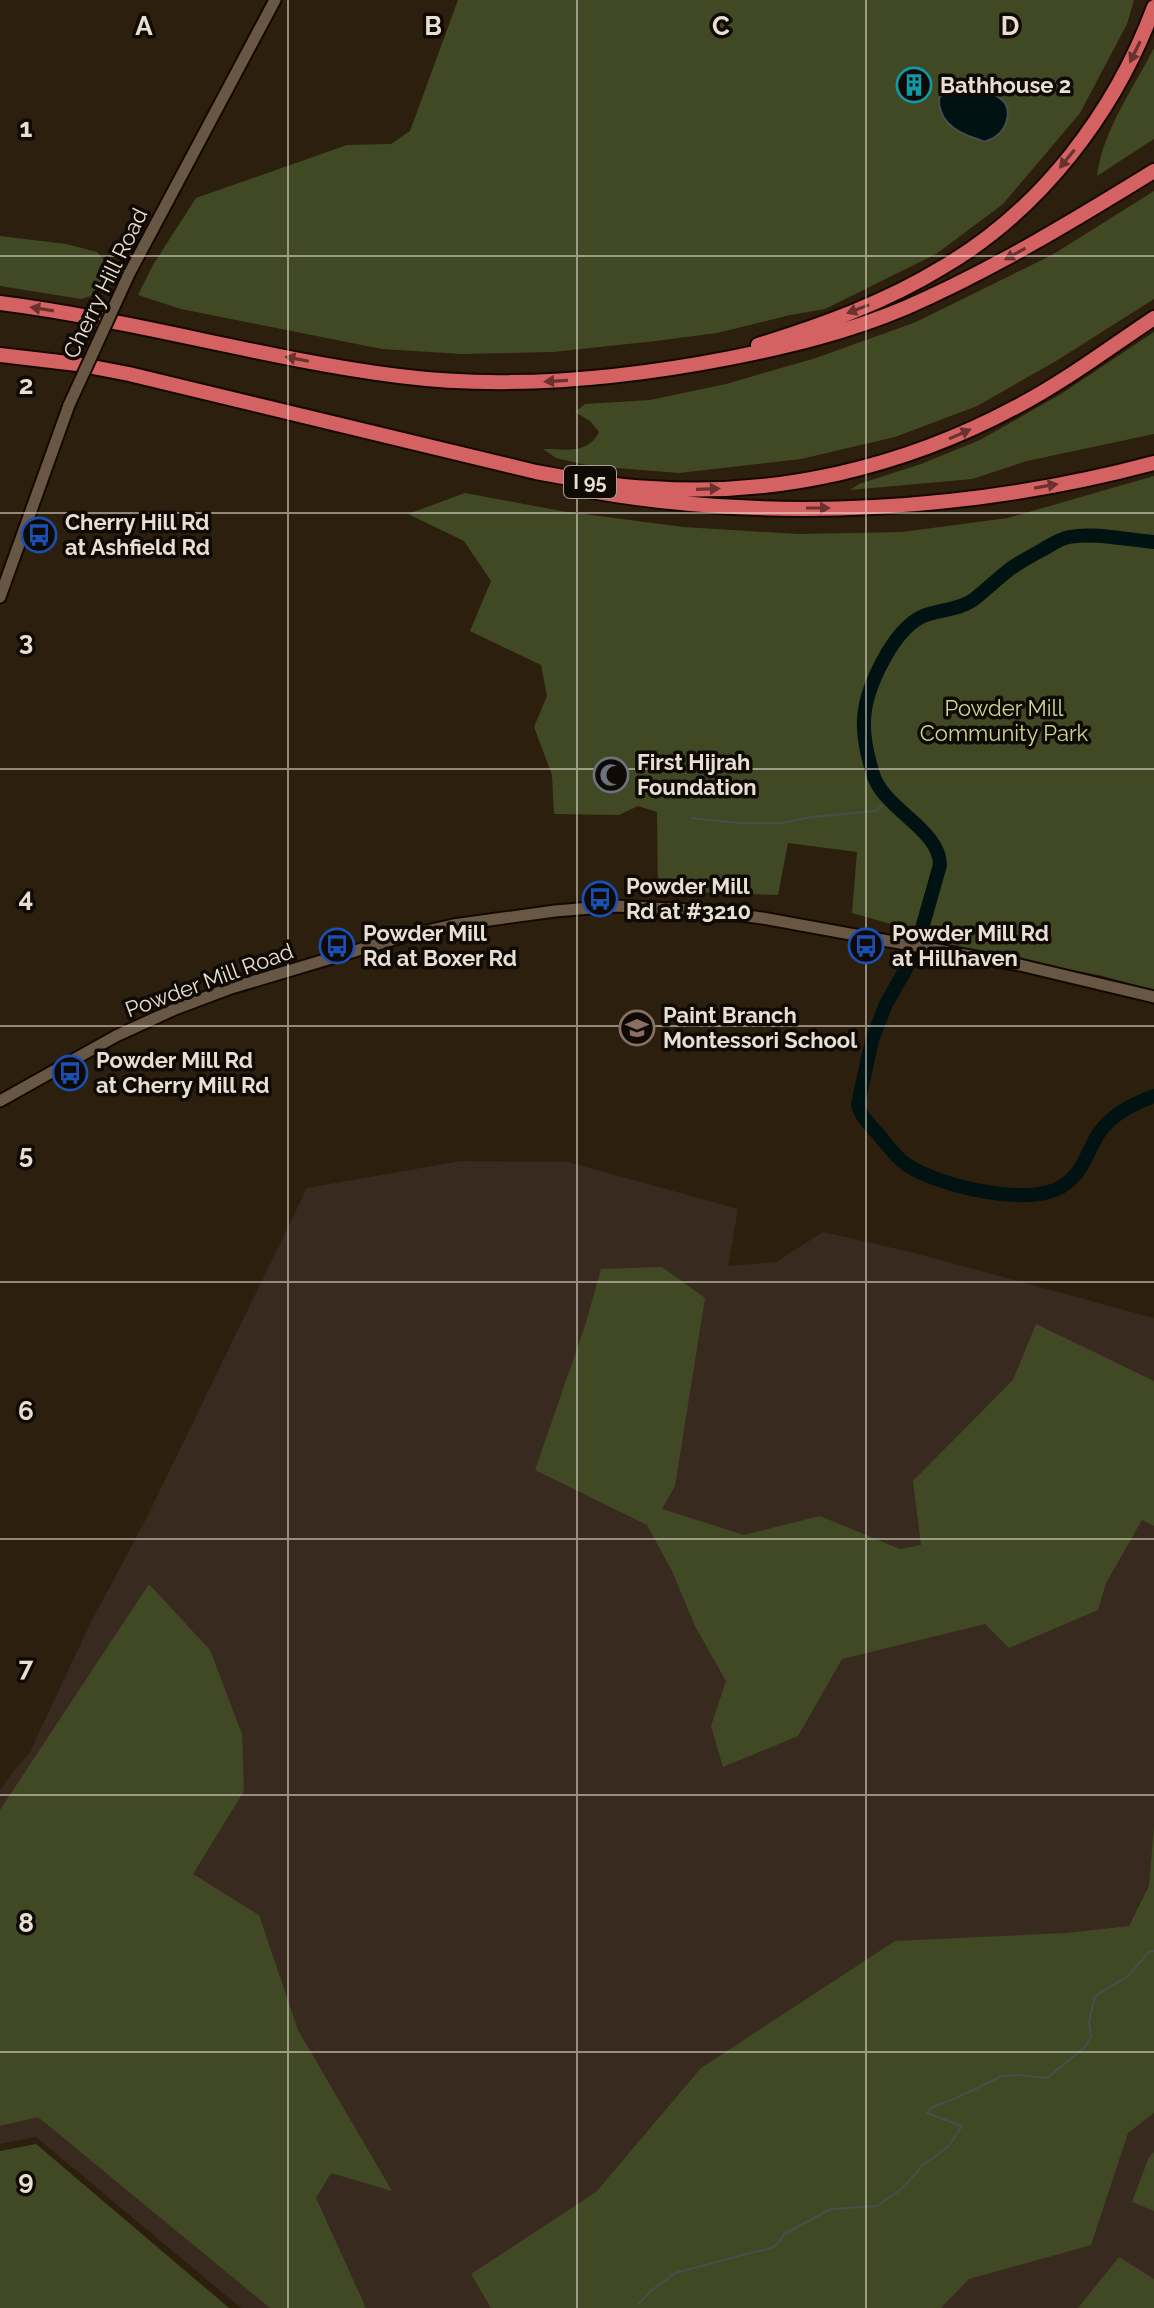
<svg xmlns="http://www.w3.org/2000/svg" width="1154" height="2308" font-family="Raleway,sans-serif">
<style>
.commercial{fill:#382a1e}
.green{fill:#414924}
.water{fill:#011213;stroke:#464f4d;stroke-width:2}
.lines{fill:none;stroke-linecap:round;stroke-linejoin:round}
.stream{stroke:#464f4d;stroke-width:2}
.river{stroke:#011213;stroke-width:14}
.secondary-casing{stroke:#150800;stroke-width:15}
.highway-casing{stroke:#150800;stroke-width:18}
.secondary{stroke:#685744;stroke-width:11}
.highway{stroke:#d56262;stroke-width:14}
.secondary-bridge-casing{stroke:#150800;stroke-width:15;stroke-linecap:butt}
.secondary-bridge{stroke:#685744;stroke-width:11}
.oneway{fill:#69322e}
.grid{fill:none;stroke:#e8ded3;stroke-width:2;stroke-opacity:0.55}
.labels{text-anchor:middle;stroke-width:7;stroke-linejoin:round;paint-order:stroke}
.shield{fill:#100a04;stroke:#a79e95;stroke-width:2}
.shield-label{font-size:20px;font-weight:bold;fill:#e8ded3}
.poi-label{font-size:22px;font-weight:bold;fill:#e8ded3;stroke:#100a04;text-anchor:start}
.street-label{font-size:22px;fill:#e8ded3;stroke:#100a04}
.park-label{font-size:22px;fill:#c9d990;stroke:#100a04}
.grid-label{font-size:26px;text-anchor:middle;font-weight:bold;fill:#e8ded3;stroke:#100a04;stroke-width:7;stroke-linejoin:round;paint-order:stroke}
</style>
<rect width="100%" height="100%" fill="#2d1f0d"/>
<!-- commercial -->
<path class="commercial" d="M461,1161L568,1162L738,1209L728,1266L776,1262L823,1232L915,1253L1154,1318V2308H241L36,2137L0,2144V1791L14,1770L29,1754L90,1624L145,1521L307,1188Z"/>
<!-- green -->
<path class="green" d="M458,0H1134L1127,24L1080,113L1003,204L936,254L825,309L790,315L717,333L656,341L553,352L462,354L382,349L181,309L138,295L153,265L196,198L347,145L391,144L410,131Z
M1154,48V139L1097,176C1103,130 1133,89 1154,48Z
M1154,191V299L1056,361L977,406L895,437L801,459L679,473L591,466L556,458L543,449C566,449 587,455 599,432L590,421L575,412L585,404L650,400L726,384L816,358L916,322L1052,255Z
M0,236L66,244L97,252L106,262L103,279L91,296L81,299L0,286Z
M1154,332V434L1027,461L972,479L850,490L859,484L921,464L980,440L1061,394Z
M1154,476V990L1099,975L949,948L912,930L852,913L857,852L788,843L778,895L658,891L657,812L638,806L619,815L554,814L552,775L534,727L547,696L541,665L470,631L491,581L464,541L408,514L465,493L561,511L683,527L798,534L902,532L1008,518Z
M662,1267L705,1298L675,1486L662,1509L744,1535L820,1516L900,1549L921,1545L913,1481L1013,1380L1036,1324L1154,1381V1526L1142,1520L1106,1583L1098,1610L1009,1648L985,1624L842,1659L798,1736L723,1767L711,1726L726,1681L695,1626L672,1571L647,1525L535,1470L585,1326L601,1269Z
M149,1584L210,1650L242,1734L244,1791L193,1874L259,1915L298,2030L392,2191L331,2173L316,2198L366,2308H270L38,2117L0,2126V1810Z
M1154,1826V2113L1128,2133L1091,2245L969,2279L941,2308H491L471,2274L596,2192L701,2068L895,1941L1066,1933L1129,1926L1149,1886Z
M36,2144L229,2308H0V2151Z
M1154,2152V2211L1132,2202L1149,2157Z
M1119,2257L1154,2279V2308H1078Z"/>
<!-- water -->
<path class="water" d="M956,88C977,90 1017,91 1006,123C1004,130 996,138 989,140C983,143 984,141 977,139C957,133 938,121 939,98L948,89Z"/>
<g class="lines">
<!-- stream -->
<path class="stream" d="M691,818L738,823H782L812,817L876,811L889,798
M638,2304L651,2291L675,2273L758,2251C771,2249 778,2247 784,2234L831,2209L877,2206L903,2188L924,2164L948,2147L962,2126L927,2113L932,2107L954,2099L1002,2076L1017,2075L1047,2078L1084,2048L1091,2037L1089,2022L1095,1996L1128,1976L1149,1952L1154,1951"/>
<!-- river -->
<path class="river" d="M1154,542C1128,540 1094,532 1069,537C1059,539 1051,545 1042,550C1031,556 1020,562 1010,569C997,579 986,590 973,600C957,611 938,609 921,617C892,632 865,689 864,720C863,738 868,758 873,774C883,809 940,829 940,865L915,953L886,1004L872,1040L858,1104C860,1116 870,1125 878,1134C887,1144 896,1158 907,1165C939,1186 1027,1207 1061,1187C1084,1173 1086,1153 1099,1133C1112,1114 1133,1104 1154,1096"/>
<!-- secondary casing -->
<g class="secondary-casing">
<path id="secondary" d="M129,274L275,0
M0,597L69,405
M0,1101L116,1036L175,1009L228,989L405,936L453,925L555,911L614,906L711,911L762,918L1020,965L1154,997"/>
</g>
<!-- highway casing -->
<g class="highway-casing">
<path id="highway" d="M0,303C134,320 265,359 399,376C509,390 622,379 730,358C790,346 848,332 905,308C992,270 1073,221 1154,171
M758,345C822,325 886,302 943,267C1041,210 1115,112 1154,7
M0,355L77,364L129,374L536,472C574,479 612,486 651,488C778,497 904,467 1016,407C1064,382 1109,348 1154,318
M591,491C775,523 974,511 1154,463"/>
</g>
<!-- secondary -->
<use href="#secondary" class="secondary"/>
<!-- highway -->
<use href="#highway" class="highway"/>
<!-- secondary-bridge casing -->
<g class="secondary-bridge-casing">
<path id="secondary-bridge" d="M69,405L129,274"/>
</g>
<!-- secondary-bridge -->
<use href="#secondary-bridge" class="secondary-bridge"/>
</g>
<!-- one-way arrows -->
<defs><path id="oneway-solid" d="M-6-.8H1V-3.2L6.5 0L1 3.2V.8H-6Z" transform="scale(2)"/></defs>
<g class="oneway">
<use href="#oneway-solid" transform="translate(1135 52) rotate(116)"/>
<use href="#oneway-solid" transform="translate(1067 159) rotate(129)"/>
<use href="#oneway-solid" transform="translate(1015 254) rotate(151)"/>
<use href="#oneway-solid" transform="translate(42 309) rotate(-171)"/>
<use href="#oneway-solid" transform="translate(858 309) rotate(159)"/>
<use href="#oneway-solid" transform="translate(297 359) rotate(-169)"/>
<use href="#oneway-solid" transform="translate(556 381) rotate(177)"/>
<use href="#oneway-solid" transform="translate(960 434) rotate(-24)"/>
<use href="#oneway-solid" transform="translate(1046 486) rotate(-10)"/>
<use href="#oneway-solid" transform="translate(708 489) rotate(-2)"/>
<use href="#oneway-solid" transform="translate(818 508)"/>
</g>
<!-- grid -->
<path class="grid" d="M288,0V2308M577,0V2308M866,0V2308M0,256H1154M0,513H1154M0,769H1154M0,1026H1154M0,1282H1154M0,1539H1154M0,1795H1154M0,2052H1154"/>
<!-- icons -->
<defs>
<g id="building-ring" transform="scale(1.8)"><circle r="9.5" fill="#100a04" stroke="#0f9aa8" stroke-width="1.5"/><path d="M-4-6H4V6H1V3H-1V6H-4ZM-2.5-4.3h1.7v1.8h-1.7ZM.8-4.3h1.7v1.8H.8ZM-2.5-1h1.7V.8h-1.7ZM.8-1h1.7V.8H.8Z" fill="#0f9aa8"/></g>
<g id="bus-ring" transform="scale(1.8)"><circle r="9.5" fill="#100a04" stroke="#1a4fb4" stroke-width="1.5"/><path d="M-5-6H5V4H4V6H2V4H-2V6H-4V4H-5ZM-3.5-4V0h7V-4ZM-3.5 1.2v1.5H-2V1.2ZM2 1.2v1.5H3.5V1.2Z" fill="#1a4fb4"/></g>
<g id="mosque-ring" transform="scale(1.8)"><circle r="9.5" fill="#100a04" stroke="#6b7280" stroke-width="1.5"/><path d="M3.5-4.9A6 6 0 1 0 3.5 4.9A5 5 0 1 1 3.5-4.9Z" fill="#6b7280"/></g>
<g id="school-ring" transform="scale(1.8)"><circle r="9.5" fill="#100a04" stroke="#8d6e63" stroke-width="1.5"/><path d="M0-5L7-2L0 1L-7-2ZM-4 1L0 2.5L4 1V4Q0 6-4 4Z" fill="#8d6e63"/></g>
</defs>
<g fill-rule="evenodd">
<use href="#building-ring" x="914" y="85"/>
<use href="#bus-ring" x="39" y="535"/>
<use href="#mosque-ring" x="611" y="775"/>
<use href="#bus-ring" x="600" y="899"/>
<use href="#bus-ring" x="337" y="946"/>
<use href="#bus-ring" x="866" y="946"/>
<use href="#school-ring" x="637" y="1028"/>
<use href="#bus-ring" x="70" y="1073"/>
</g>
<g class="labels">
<!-- shield labels -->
<rect class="shield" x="564" y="466" width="52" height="32" rx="6"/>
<g class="shield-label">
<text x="590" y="489">I 95</text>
</g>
<!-- poi labels -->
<g class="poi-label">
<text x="940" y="93">Bathhouse 2</text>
<text x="65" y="530">Cherry Hill Rd<tspan x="65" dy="25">at Ashfield Rd</tspan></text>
<text x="637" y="770">First Hijrah<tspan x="637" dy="25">Foundation</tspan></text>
<text x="626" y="894">Powder Mill<tspan x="626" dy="25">Rd at #3210</tspan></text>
<text x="363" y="941">Powder Mill<tspan x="363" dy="25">Rd at Boxer Rd</tspan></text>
<text x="892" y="941">Powder Mill Rd<tspan x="892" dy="25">at Hillhaven</tspan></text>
<text x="663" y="1023">Paint Branch<tspan x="663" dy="25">Montessori School</tspan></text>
<text x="96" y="1068">Powder Mill Rd<tspan x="96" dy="25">at Cherry Mill Rd</tspan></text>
</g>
<!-- street labels -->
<g class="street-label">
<text transform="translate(105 283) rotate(-64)" y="8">Cherry Hill Road</text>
<text transform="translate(209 980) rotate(-20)" y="8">Powder Mill Road</text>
</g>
<!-- park labels -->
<g class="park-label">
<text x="1004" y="716">Powder Mill<tspan x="1004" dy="25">Community Park</tspan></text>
</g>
</g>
<g class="grid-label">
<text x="144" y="35">A</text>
<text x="433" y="35">B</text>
<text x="721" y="35">C</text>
<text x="1010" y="35">D</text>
<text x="26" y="137">1</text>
<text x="26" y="394">2</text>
<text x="26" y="650">3</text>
<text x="26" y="907">4</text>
<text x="26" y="1163">5</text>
<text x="26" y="1420">6</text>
<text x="26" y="1676">7</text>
<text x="26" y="1932">8</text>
<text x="26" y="2189">9</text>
</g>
</svg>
